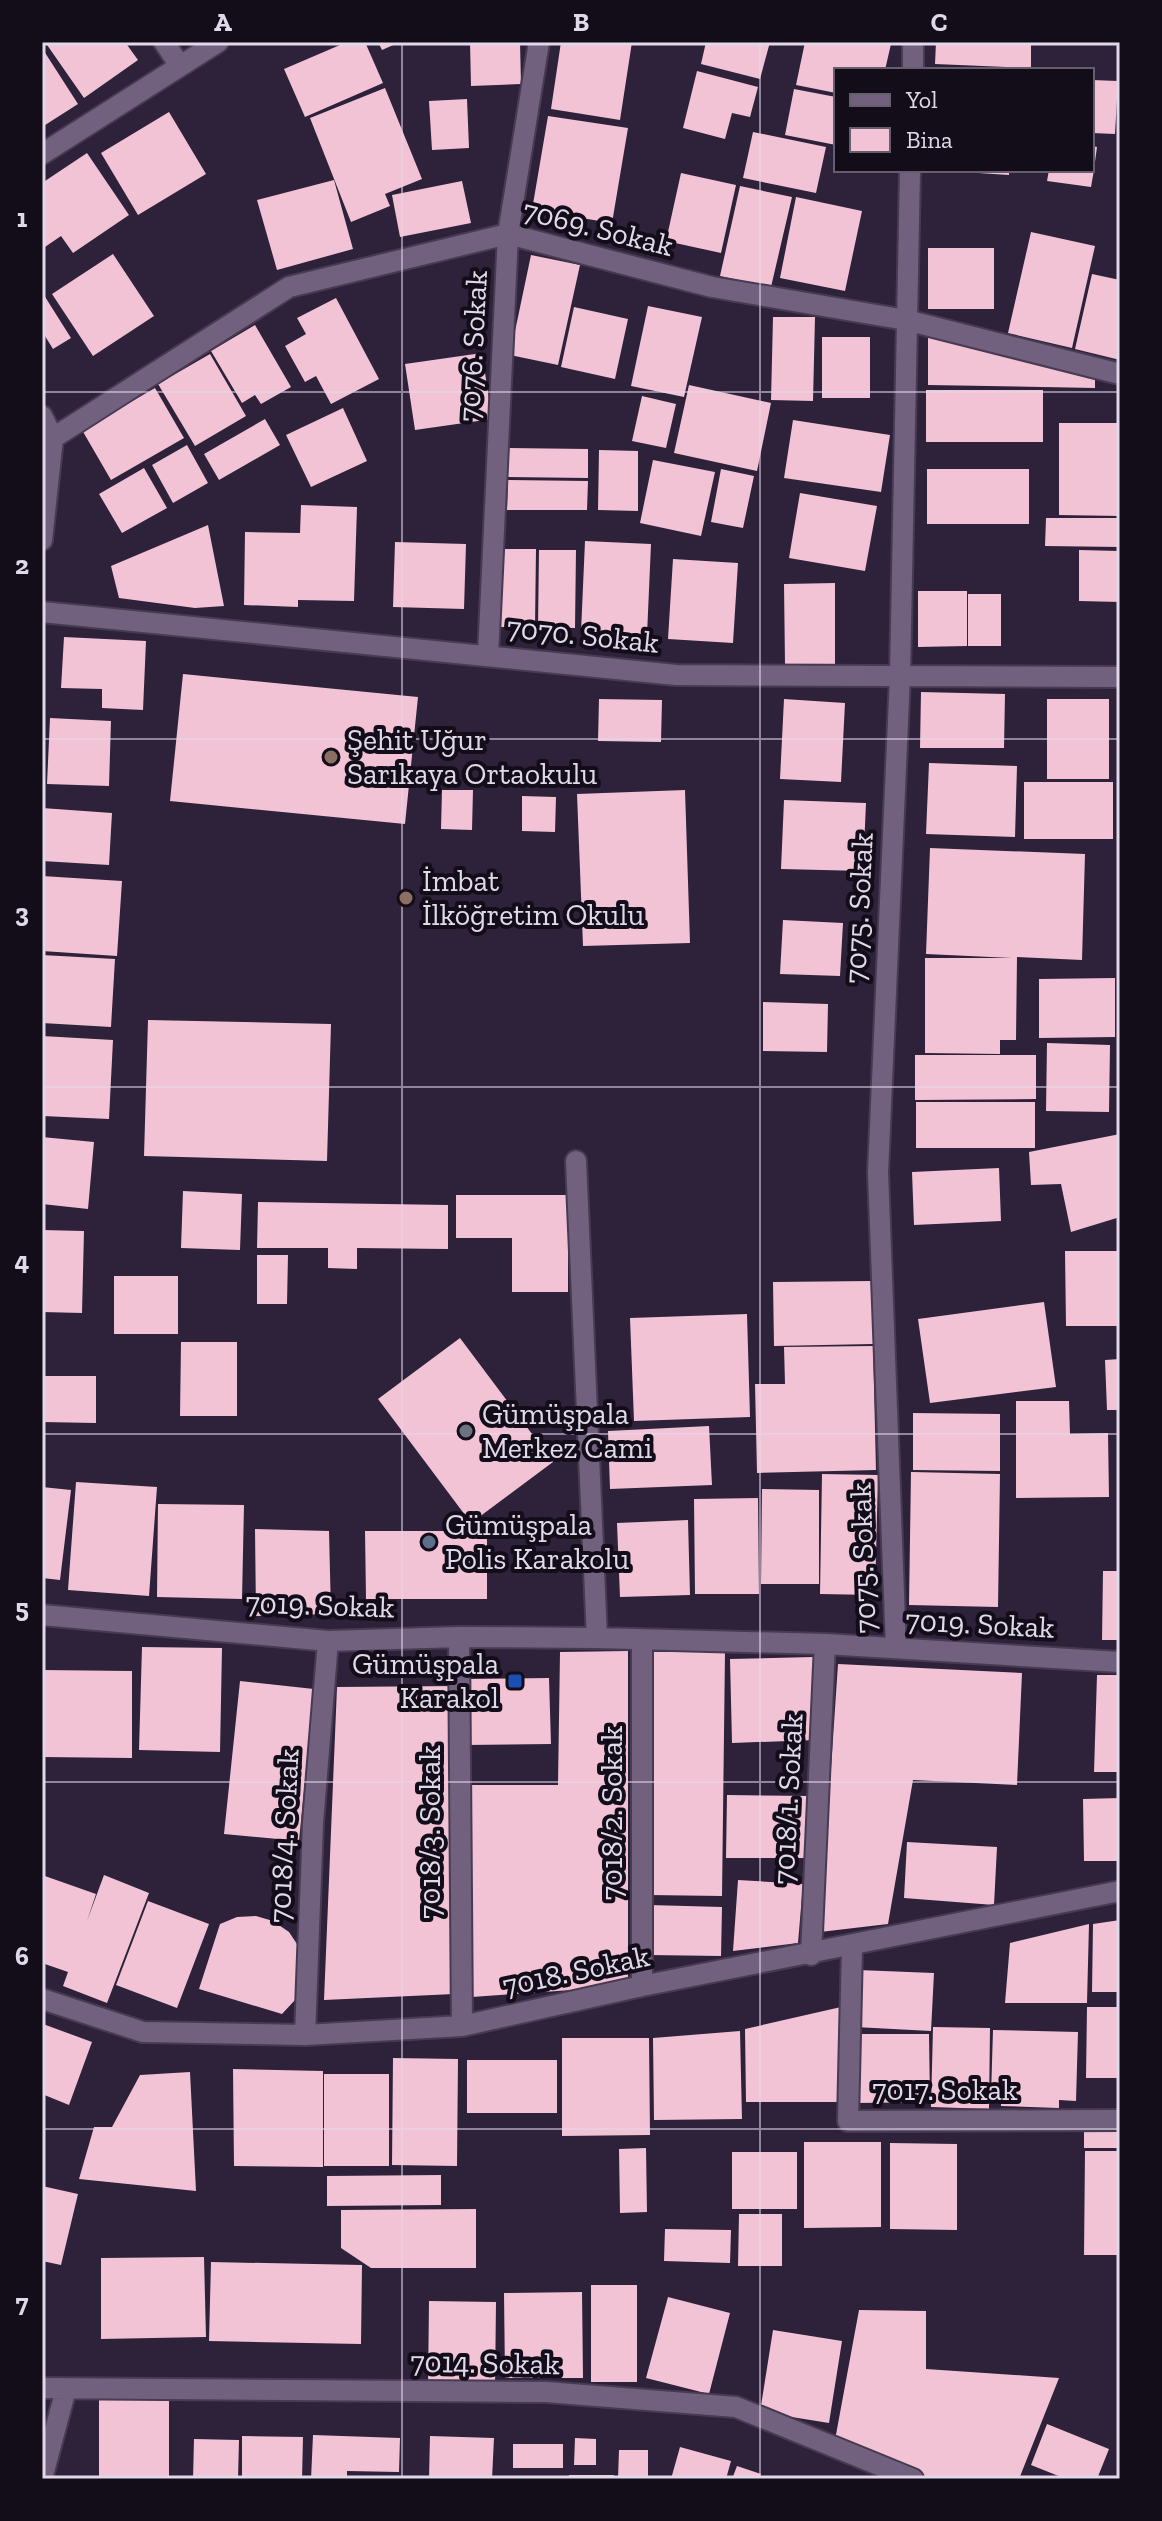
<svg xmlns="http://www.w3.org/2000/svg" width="1162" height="2521" font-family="'Zilla Slab',serif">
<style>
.building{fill:#f1c3d5}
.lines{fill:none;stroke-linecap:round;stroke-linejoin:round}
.minor-casing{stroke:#473b51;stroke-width:24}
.minor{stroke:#71617f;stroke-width:20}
.grid{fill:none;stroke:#e1d9ea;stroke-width:2;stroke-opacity:0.55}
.education-dot{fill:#8d6e63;stroke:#130d19;stroke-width:3}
.worship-dot{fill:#6b7280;stroke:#130d19;stroke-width:3}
.service-dot{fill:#5c6f8a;stroke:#130d19;stroke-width:3}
.transit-dot{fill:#1a4fb4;stroke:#130d19;stroke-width:3}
.labels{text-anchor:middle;stroke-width:8;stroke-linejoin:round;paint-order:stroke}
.street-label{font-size:30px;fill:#e1d9ea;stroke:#130d19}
.poi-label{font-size:30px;fill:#e1d9ea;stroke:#130d19;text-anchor:start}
.neatline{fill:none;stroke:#e1d9ea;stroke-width:3}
.grid-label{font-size:26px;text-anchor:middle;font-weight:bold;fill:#e1d9ea}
</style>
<rect width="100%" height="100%" fill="#2e213a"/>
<!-- building -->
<path class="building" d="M45,42H125L138,60L84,98Z
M347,42H365L383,83L305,117L284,69Z
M378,42H400L382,50Z
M470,42H520L521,84L471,86Z
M561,42H632L620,120L551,109Z
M706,42H770L760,79L701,64Z
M805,42H882L891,44L885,70H836V93L796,85Z
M936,42H1031V68L935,64Z
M42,48L78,104L42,127Z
M697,71L758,87L750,117L732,113L725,139L683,128Z
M1092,80L1118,81L1115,134L1092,133Z
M385,88L422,179L385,194L390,206L351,222L310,118Z
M794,89L836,97V145L785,135Z
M467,99L469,148L432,150L429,101Z
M169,112L206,174L138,215L101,153Z
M548,116L628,128L612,223L532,210Z
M753,132L826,147L816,193L743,178Z
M1092,146L1097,147L1094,169H1092Z
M87,153L129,215L73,253L61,236L42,249V183Z
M933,170H1009V175Z
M1049,170H1094L1091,187L1047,181Z
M681,173L736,185L721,253L666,241Z
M334,180L353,249L277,270L257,200Z
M462,181L471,223L400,237L392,195Z
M740,186L792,197L771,287L720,276Z
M796,197L862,211L845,291L780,278Z
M1031,232L1095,246L1072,348L1008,333Z
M928,248H994V309H928Z
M113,254L154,316L93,356L52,294Z
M531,255L580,265L558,365L510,355Z
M1092,274L1120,280V360L1075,349Z
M42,292L71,338L53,349L45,336L42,338Z
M336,298L379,379L331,404L316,376L305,382L285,346L306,334L297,318Z
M648,306L702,317L684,397L631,386Z
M574,307L628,319L615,379L561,367Z
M773,317H815L813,401L771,400Z
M255,325L291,387L261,404L255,395L242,403L211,351Z
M928,336L1095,371V388L928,385Z
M822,337H870V398H822Z
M482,353L492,419L415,430L405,364Z
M210,354L246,416L195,446L158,384Z
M689,385L771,403L757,471L674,453Z
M155,388L184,438L111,480L82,430Z
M926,390H1043V442H926Z
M642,396L676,404L666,448L632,441Z
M343,408L367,461L311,487L286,435Z
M265,419L280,445L219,480L204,454Z
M793,420L890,435L881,492L784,478Z
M1059,423H1120V516L1059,515Z
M187,445L208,483L173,503L152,465Z
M508,448L588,449V478L508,477Z
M599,450L638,451V511L598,510Z
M653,460L715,472L701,536L640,523Z
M144,468L167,508L122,533L99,494Z
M721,469L754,476L743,528L711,522Z
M927,469H1029V524H927Z
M508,480L588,481L587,510H507Z
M800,493L877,506L865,571L789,558Z
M301,505L357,507L354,601L298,600V607L244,605L245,532L300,533Z
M1046,518H1120V547L1045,546Z
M208,525L224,606L195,608L119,598L111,566Z
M585,541L651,544L647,635L581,632Z
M395,542L466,544L464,609L393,607Z
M499,549H536L535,627H499Z
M539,550H576L575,628L538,627Z
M1079,550L1120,551V602L1079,601Z
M673,559L738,563L733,643L668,639Z
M835,583V665H785L784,584Z
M918,591H967V646L918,647Z
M968,594H1001V646H968Z
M64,637L146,641L143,710L102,708V689L61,688Z
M183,674L418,697L405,824L170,801Z
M921,692L1005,694L1004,748H920Z
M599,699L662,700L661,742L598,741Z
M784,699L845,703L841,782L780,779Z
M1047,699H1109V779H1047Z
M50,718L111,721L109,786L47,784Z
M929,763L1017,766L1015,837L926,834Z
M1024,782H1113V839H1024Z
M442,790H473L472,830L441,829Z
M685,790L690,943L583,946L577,794Z
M522,796L556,797L555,832L522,831Z
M784,800L866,803L863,871L781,869Z
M42,808L112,813L109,865L42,861Z
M930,848L1085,854L1082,960L1017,957L1016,1040H1000V1054L925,1053V958H1012L926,954Z
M42,876L122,881L117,956L42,951Z
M783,920L843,923L840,976L780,974Z
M42,955L115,959L111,1027L42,1023Z
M1115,978V1037L1039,1038V979Z
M763,1002L828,1004L827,1052L763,1051Z
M148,1020L331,1024L327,1161L144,1156Z
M42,1036L113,1040L109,1119L42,1116Z
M1047,1043L1110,1045L1109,1112L1046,1111Z
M915,1055H1036V1099L915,1100Z
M916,1102H1035V1148H916Z
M1120,1134V1217L1071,1232L1061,1184L1031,1185L1029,1152Z
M42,1137L94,1142L88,1209L42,1204Z
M999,1168L1001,1221L914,1225L912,1172Z
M183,1191L242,1194L240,1250L181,1248Z
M456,1195H568V1292H512V1238H456Z
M258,1202L448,1205V1249L357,1248V1269L328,1268V1248H257Z
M42,1230L84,1231L82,1313L42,1312Z
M1065,1251H1120V1326H1066Z
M257,1255H288L287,1304H257Z
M114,1276H178V1334H114Z
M872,1281L873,1344L774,1346L773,1282Z
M1044,1302L1056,1387L930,1403L918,1319Z
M747,1314L750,1417L634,1421L630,1318Z
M460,1338L553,1462L471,1523L378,1399Z
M181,1342H237V1416H180Z
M873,1346L876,1470L757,1473L755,1384H785L784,1347Z
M1120,1359V1410H1107L1105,1360Z
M42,1376H96V1423L42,1422Z
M1016,1401H1069L1070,1434L1108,1433L1109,1497L1016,1498Z
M913,1413L1000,1414V1471L913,1470Z
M709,1426L712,1485L610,1489L608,1431Z
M911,1472L1000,1474L998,1607L909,1605Z
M822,1474L878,1475L875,1595L820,1594Z
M76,1482L157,1487L149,1596L68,1590Z
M42,1487L71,1490L60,1580L42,1578Z
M762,1489L819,1490V1584H761Z
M758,1498L759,1594H695L694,1499Z
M158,1504L244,1505L242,1599L157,1597Z
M688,1520L690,1595L620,1597L617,1523Z
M255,1529L329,1531L331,1614L256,1616Z
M365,1531H487V1599H366Z
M1103,1571H1120V1640H1102Z
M142,1647L222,1648L220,1752L139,1750Z
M628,1651V1986L472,1997L467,1785H558L560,1652Z
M652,1652H725L722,1896L649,1895Z
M813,1657L816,1740L732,1743L730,1659Z
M838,1664L1022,1673L1017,1785L913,1780L888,1924L820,1932Z
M42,1670L132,1671V1758L42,1757Z
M1097,1675H1120V1772H1094Z
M549,1678L551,1744L464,1745V1679Z
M240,1681L314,1689L299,1841L224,1834Z
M456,1686L454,1994L324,2000L337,1687Z
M727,1795L812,1796L811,1858H726Z
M1120,1798V1861H1084L1083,1799Z
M907,1842L997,1847L994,1905L904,1898Z
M42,1875L96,1894L87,1921L104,1875L149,1893L107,2003L63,1986L68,1972L42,1963Z
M738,1880L803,1884L798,1943L733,1951Z
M148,1901L209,1924L177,2008L116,1985Z
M649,1905L722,1907L721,1956L648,1955Z
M256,1916L273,1921L289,1932L299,1947L302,1984L295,2000L282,2014L199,1989L220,1924L237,1917Z
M1120,1920V1992H1092L1093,1924Z
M1089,1924L1087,2003H1005L1010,1943Z
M858,1970L934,1973L931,2031L855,2027Z
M841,2007V2102H746L745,2029Z
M1087,2007H1120V2078H1086Z
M43,2024L92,2042L69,2105L42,2094Z
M933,2027L990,2028L989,2109L931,2107Z
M993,2030L1078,2032L1076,2101L1059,2100V2108L1001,2106V2096L991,2095Z
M740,2031L742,2119L654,2120L653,2038Z
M857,2034H929L930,2102L858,2103Z
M562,2038H649L650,2135L562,2136Z
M393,2058L458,2059L457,2166L392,2165Z
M467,2060H557V2113H467Z
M233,2069L323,2071V2167L234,2166Z
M190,2072L196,2191L79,2179L94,2127H112L140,2075Z
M324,2074H389V2166H324Z
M1084,2121H1120V2148H1084Z
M804,2142H881V2227L804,2228Z
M890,2143L957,2144V2230L890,2229Z
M646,2148L647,2212L620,2213L619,2149Z
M1085,2151H1120V2255H1084Z
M732,2152H797V2209H732Z
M441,2175V2205L327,2206V2176Z
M42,2186L78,2194L61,2265L42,2261Z
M476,2209V2268H371L341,2248V2210Z
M739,2214H782V2266H738Z
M665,2229L731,2230L730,2263L664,2261Z
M204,2257L206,2337L101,2339V2258Z
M211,2262L362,2265L361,2344L209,2341Z
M591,2285H637V2382H591Z
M582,2292L583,2378H505L504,2293Z
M668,2297L730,2313L709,2394L646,2378Z
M429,2301L496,2302L495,2388L428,2387Z
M859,2310L926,2311V2369L1059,2378L1019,2479H924L835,2440Z
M773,2330L842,2341L829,2423L760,2412Z
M99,2398H169V2476H99Z
M1047,2424L1109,2449L1097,2479H1066L1031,2465Z
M313,2435L400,2438L399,2472L347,2471V2479H311Z
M242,2436L303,2437L302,2479H242Z
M430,2436L494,2438L492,2479H429Z
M575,2438L596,2439V2465H574Z
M194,2439L239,2440L238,2479H193Z
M513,2444H563V2468H513Z
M680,2447L731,2461L726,2479H671Z
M619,2450H648V2479H618Z
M737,2466L761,2474L759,2479H732Z
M569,2475H614V2479H569Z"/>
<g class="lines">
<!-- minor casing -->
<g class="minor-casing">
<path id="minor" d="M164,42L180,66
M913,70V42
M42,154L218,42
M42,416L53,438L42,540
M53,438L289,287L508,234L712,287L906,320L1120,374
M42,612L676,675L1120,677
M488,656L508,234L539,42
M576,1161L597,1638
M42,1615L328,1641L459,1637L597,1638L825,1644L1120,1662
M459,1637L462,2026
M896,1648L878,1172L900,676L910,170
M852,1947L848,2121L1120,2120
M811,1955L825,1644
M642,1986V1641
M42,1999L143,2032L305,2035L462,2026L642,1986L1120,1891
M305,2035L313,1823L328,1641
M42,2388L546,2392L736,2407L913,2479
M42,2479L66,2389"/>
</g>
<!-- minor -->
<use href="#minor" class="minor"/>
</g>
<!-- grid -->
<path class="grid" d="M402,42V2479M760,42V2479M42,392H1120M42,739H1120M42,1087H1120M42,1434H1120M42,1782H1120M42,2129H1120"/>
<!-- markers -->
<g class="education-dot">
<circle cx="331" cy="757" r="8"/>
<circle cx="406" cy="898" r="8"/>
</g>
<circle class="worship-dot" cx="466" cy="1431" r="8"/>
<circle class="service-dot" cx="429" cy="1542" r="8"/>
<rect class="transit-dot" x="507" y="1673" width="16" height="16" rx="4"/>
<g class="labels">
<!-- street labels -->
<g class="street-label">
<text transform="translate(598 228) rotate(14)" y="10">7069. Sokak</text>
<text transform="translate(473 346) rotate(-87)" y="10">7076. Sokak</text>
<text transform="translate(583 635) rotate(6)" y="10">7070. Sokak</text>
<text transform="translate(859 908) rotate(-87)" y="10">7075. Sokak</text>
<text transform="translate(863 1558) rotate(-92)" y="10">7075. Sokak</text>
<text transform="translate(320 1605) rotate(2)" y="10">7019. Sokak</text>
<text transform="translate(980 1624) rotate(3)" y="10">7019. Sokak</text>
<text transform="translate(788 1799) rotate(-87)" y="10">7018/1. Sokak</text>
<text transform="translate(612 1813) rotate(-90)" y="10">7018/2. Sokak</text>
<text transform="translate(430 1832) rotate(-90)" y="10">7018/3. Sokak</text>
<text transform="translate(284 1836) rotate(-87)" y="10">7018/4. Sokak</text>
<text transform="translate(576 1971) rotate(-12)" y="10">7018. Sokak</text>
<text x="945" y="2100">7017. Sokak</text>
<text transform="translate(485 2363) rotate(1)" y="10">7014. Sokak</text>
</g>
<!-- poi labels -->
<g class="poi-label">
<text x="347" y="750">Şehit Uğur<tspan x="347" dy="34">Sarıkaya Ortaokulu</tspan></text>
<text x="422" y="891">İmbat<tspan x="422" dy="34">İlköğretim Okulu</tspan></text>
<text x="482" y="1424">Gümüşpala<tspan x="482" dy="34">Merkez Cami</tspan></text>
<text x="445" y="1535">Gümüşpala<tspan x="445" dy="34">Polis Karakolu</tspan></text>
<text x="499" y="1674" text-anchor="end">Gümüşpala<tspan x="499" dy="34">Karakol</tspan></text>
</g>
</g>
<!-- border -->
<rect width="1162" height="2521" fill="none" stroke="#130d19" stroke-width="88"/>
<!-- legend -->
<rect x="834" y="68" width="260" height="104" fill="#130d19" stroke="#655f6d" stroke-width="2"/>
<rect x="850" y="94" width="40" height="12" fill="#71617f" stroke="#655f6d" stroke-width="2"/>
<text x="906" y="108" font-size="24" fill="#e1d9ea">Yol</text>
<rect x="850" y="128" width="40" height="24" fill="#f1c3d5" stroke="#655f6d" stroke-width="2"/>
<text x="906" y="148" font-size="24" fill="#e1d9ea">Bina</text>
<rect x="44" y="44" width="1074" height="2433" class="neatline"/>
<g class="grid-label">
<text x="223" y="31">A</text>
<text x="581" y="31">B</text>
<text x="939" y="31">C</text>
<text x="22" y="227">1</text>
<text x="22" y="574">2</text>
<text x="22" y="922">3</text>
<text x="22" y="1270">4</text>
<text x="22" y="1617">5</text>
<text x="22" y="1965">6</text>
<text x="22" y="2312">7</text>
</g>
</svg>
